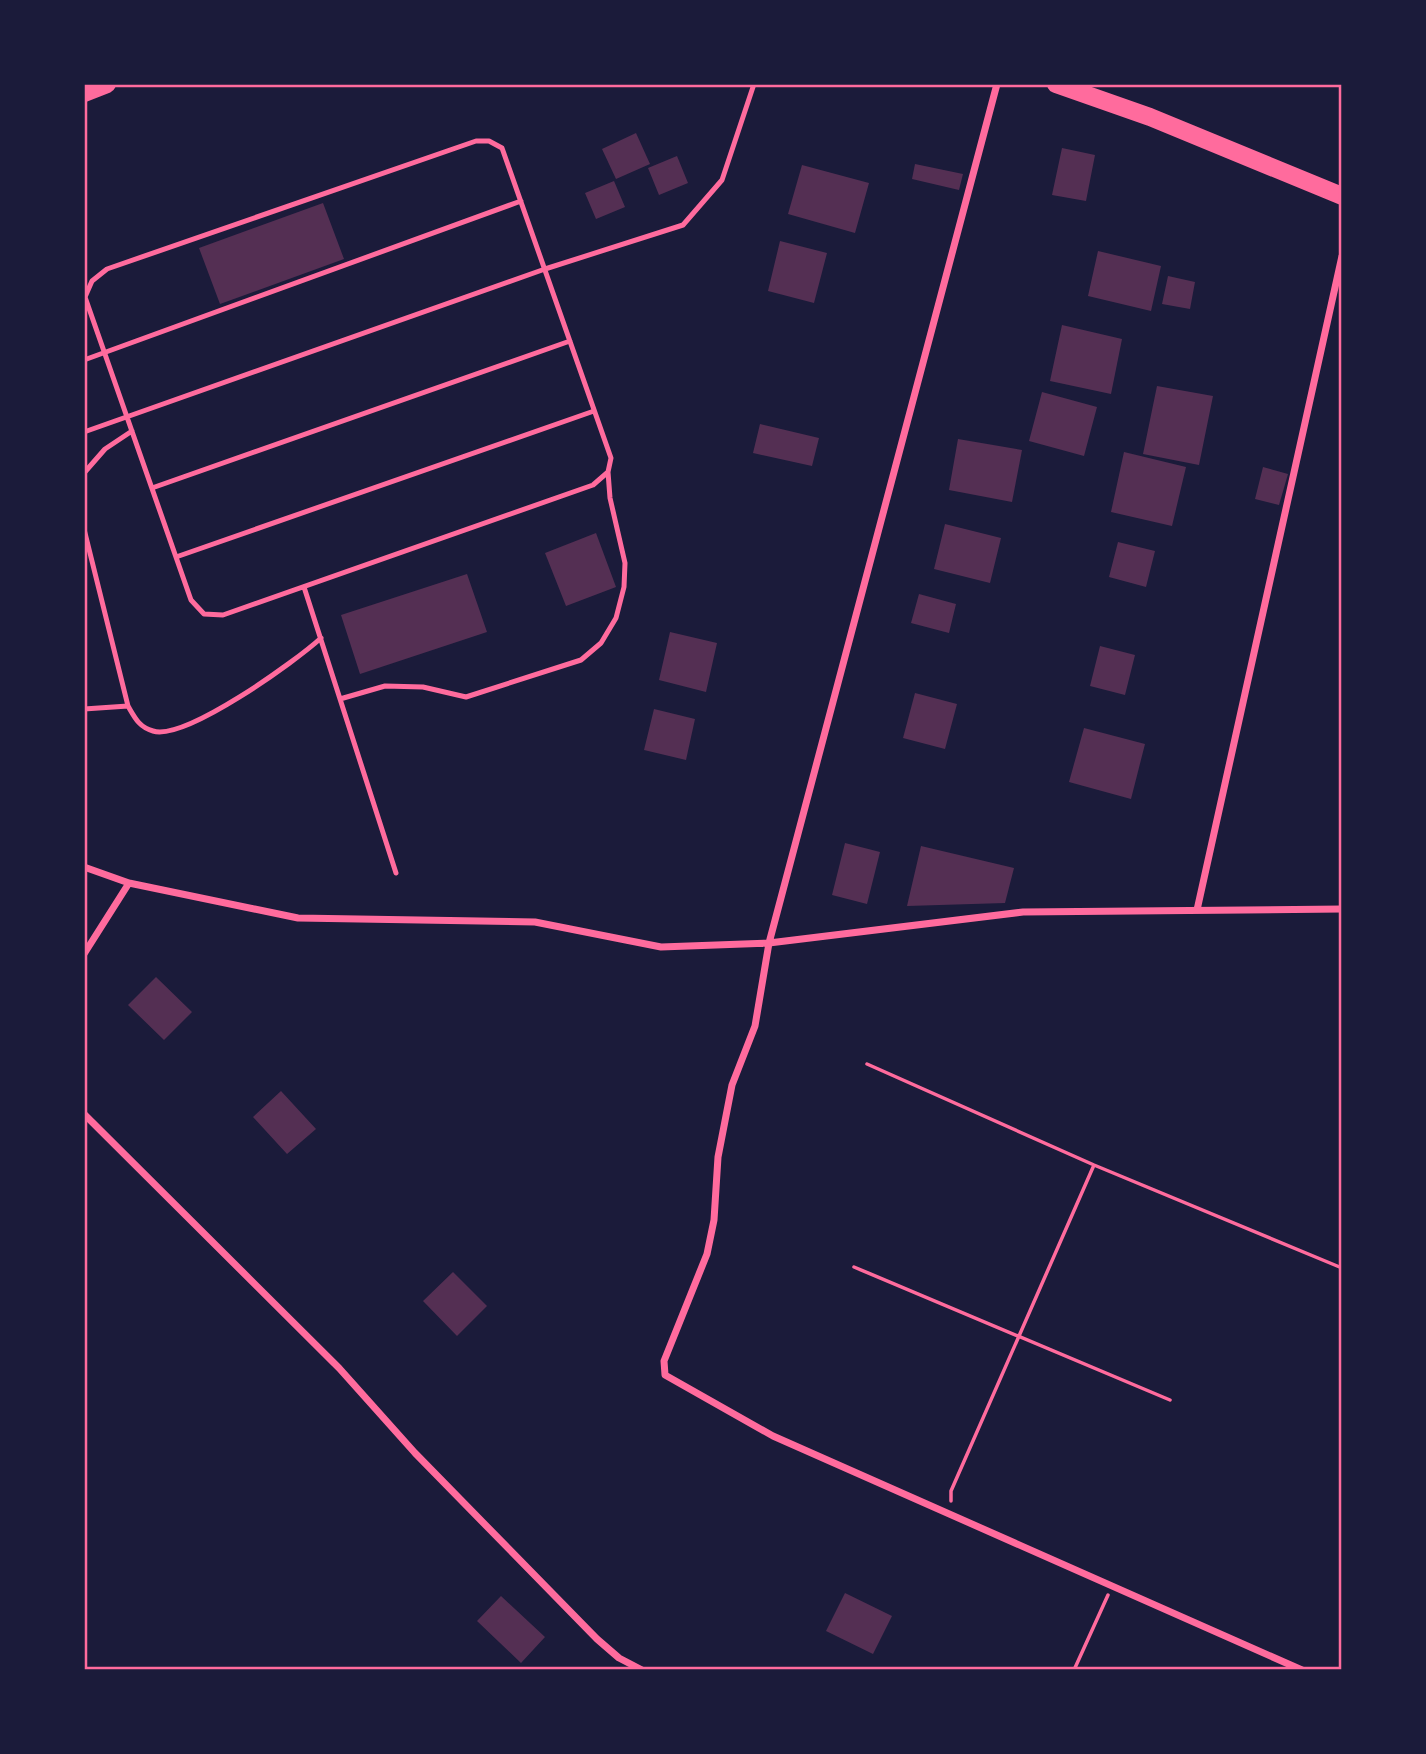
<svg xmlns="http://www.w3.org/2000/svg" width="1426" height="1754" font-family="Bitter,serif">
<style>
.building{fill:#542f53}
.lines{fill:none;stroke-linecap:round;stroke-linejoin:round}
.path{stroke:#ff6b9d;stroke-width:3.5}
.service{stroke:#ff6b9d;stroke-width:5}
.minor{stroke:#ff6b9d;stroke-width:7}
.trunk{stroke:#ff6b9d;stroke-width:18}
.neatline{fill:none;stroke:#ff6b9d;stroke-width:2.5}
</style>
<rect width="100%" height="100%" fill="#1b1b3a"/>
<!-- building -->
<path class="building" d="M636,133L650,164L616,179L602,149Z
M1062,148L1095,155L1086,201L1052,195Z
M677,156L688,183L659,195L648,168Z
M915,164L963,174L959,190L912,179Z
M802,165L869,183L855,233L788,214Z
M614,181L625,207L596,219L585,193Z
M323,203L344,259L220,304L199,248Z
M780,241L827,253L814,303L768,291Z
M1098,251L1161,266L1151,311L1088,296Z
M1168,276L1195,282L1190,309L1162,304Z
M1062,325L1122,339L1111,394L1050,381Z
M1157,386L1213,396L1199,465L1143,454Z
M1042,392L1097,407L1084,456L1029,441Z
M760,424L819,438L812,466L753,453Z
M958,439L1022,450L1012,502L949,490Z
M1124,452L1186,467L1172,526L1111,512Z
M1263,467L1288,474L1279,505L1255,499Z
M945,524L1001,538L990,583L934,569Z
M596,533L616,587L566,606L545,553Z
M1118,542L1155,551L1146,587L1109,577Z
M467,574L487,632L360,674L341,615Z
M919,594L956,604L949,633L911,623Z
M1340,604H1342V621H1339Z
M670,632L717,643L706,692L659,680Z
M1100,646L1135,655L1125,695L1090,686Z
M915,693L957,704L945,749L903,738Z
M654,709L695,719L686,760L644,750Z
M1084,728L1145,744L1131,799L1069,782Z
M845,843L880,852L867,904L832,895Z
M921,846L1014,868L1005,903L907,906Z
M156,977L192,1012L164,1040L128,1005Z
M281,1091L316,1129L287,1154L253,1117Z
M453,1272L487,1306L457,1336L423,1301Z
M845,1593L892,1616L873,1654L826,1631Z
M501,1596L545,1637L521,1663L477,1621Z"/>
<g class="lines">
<!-- path -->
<path class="path" d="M867,1064L1094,1165L1342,1268
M854,1267L1170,1400
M951,1501V1491L1094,1165
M1074,1670L1108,1595"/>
<!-- service -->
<path class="service" d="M476,141H489L502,148L611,458L608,472L593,485L223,615L204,614L191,600L85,297L92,281L107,269Z
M84,360L521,201
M84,432L545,269L683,225L722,180L754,84
M84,473L105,449L132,431
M152,488L570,341
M84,529L128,706C135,718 139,727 153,731C185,741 296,661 321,638
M176,557L594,411
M304,587L396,873
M340,699L385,686L423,687L466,697L581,660L601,643L616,618L624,587L625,563L610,498L608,472
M84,709L128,706"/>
<!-- minor -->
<path class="minor" d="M997,84L769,943L755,1026L732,1085L718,1157L714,1220L707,1254L664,1361L665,1375L773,1436L1302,1670
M84,867L129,883L298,918L535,922L661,947L769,943L1023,912L1342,909
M1197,910L1342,256
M84,954L129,883
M84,1114L339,1368L415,1453L597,1639L619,1658L642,1670"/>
<!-- trunk -->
<path class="trunk" d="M1056,84L1150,117L1342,196
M84,93L107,84"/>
</g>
<!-- border -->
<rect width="1426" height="1754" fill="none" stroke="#1b1b3a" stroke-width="172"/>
<rect x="86" y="86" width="1254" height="1582" class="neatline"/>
</svg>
